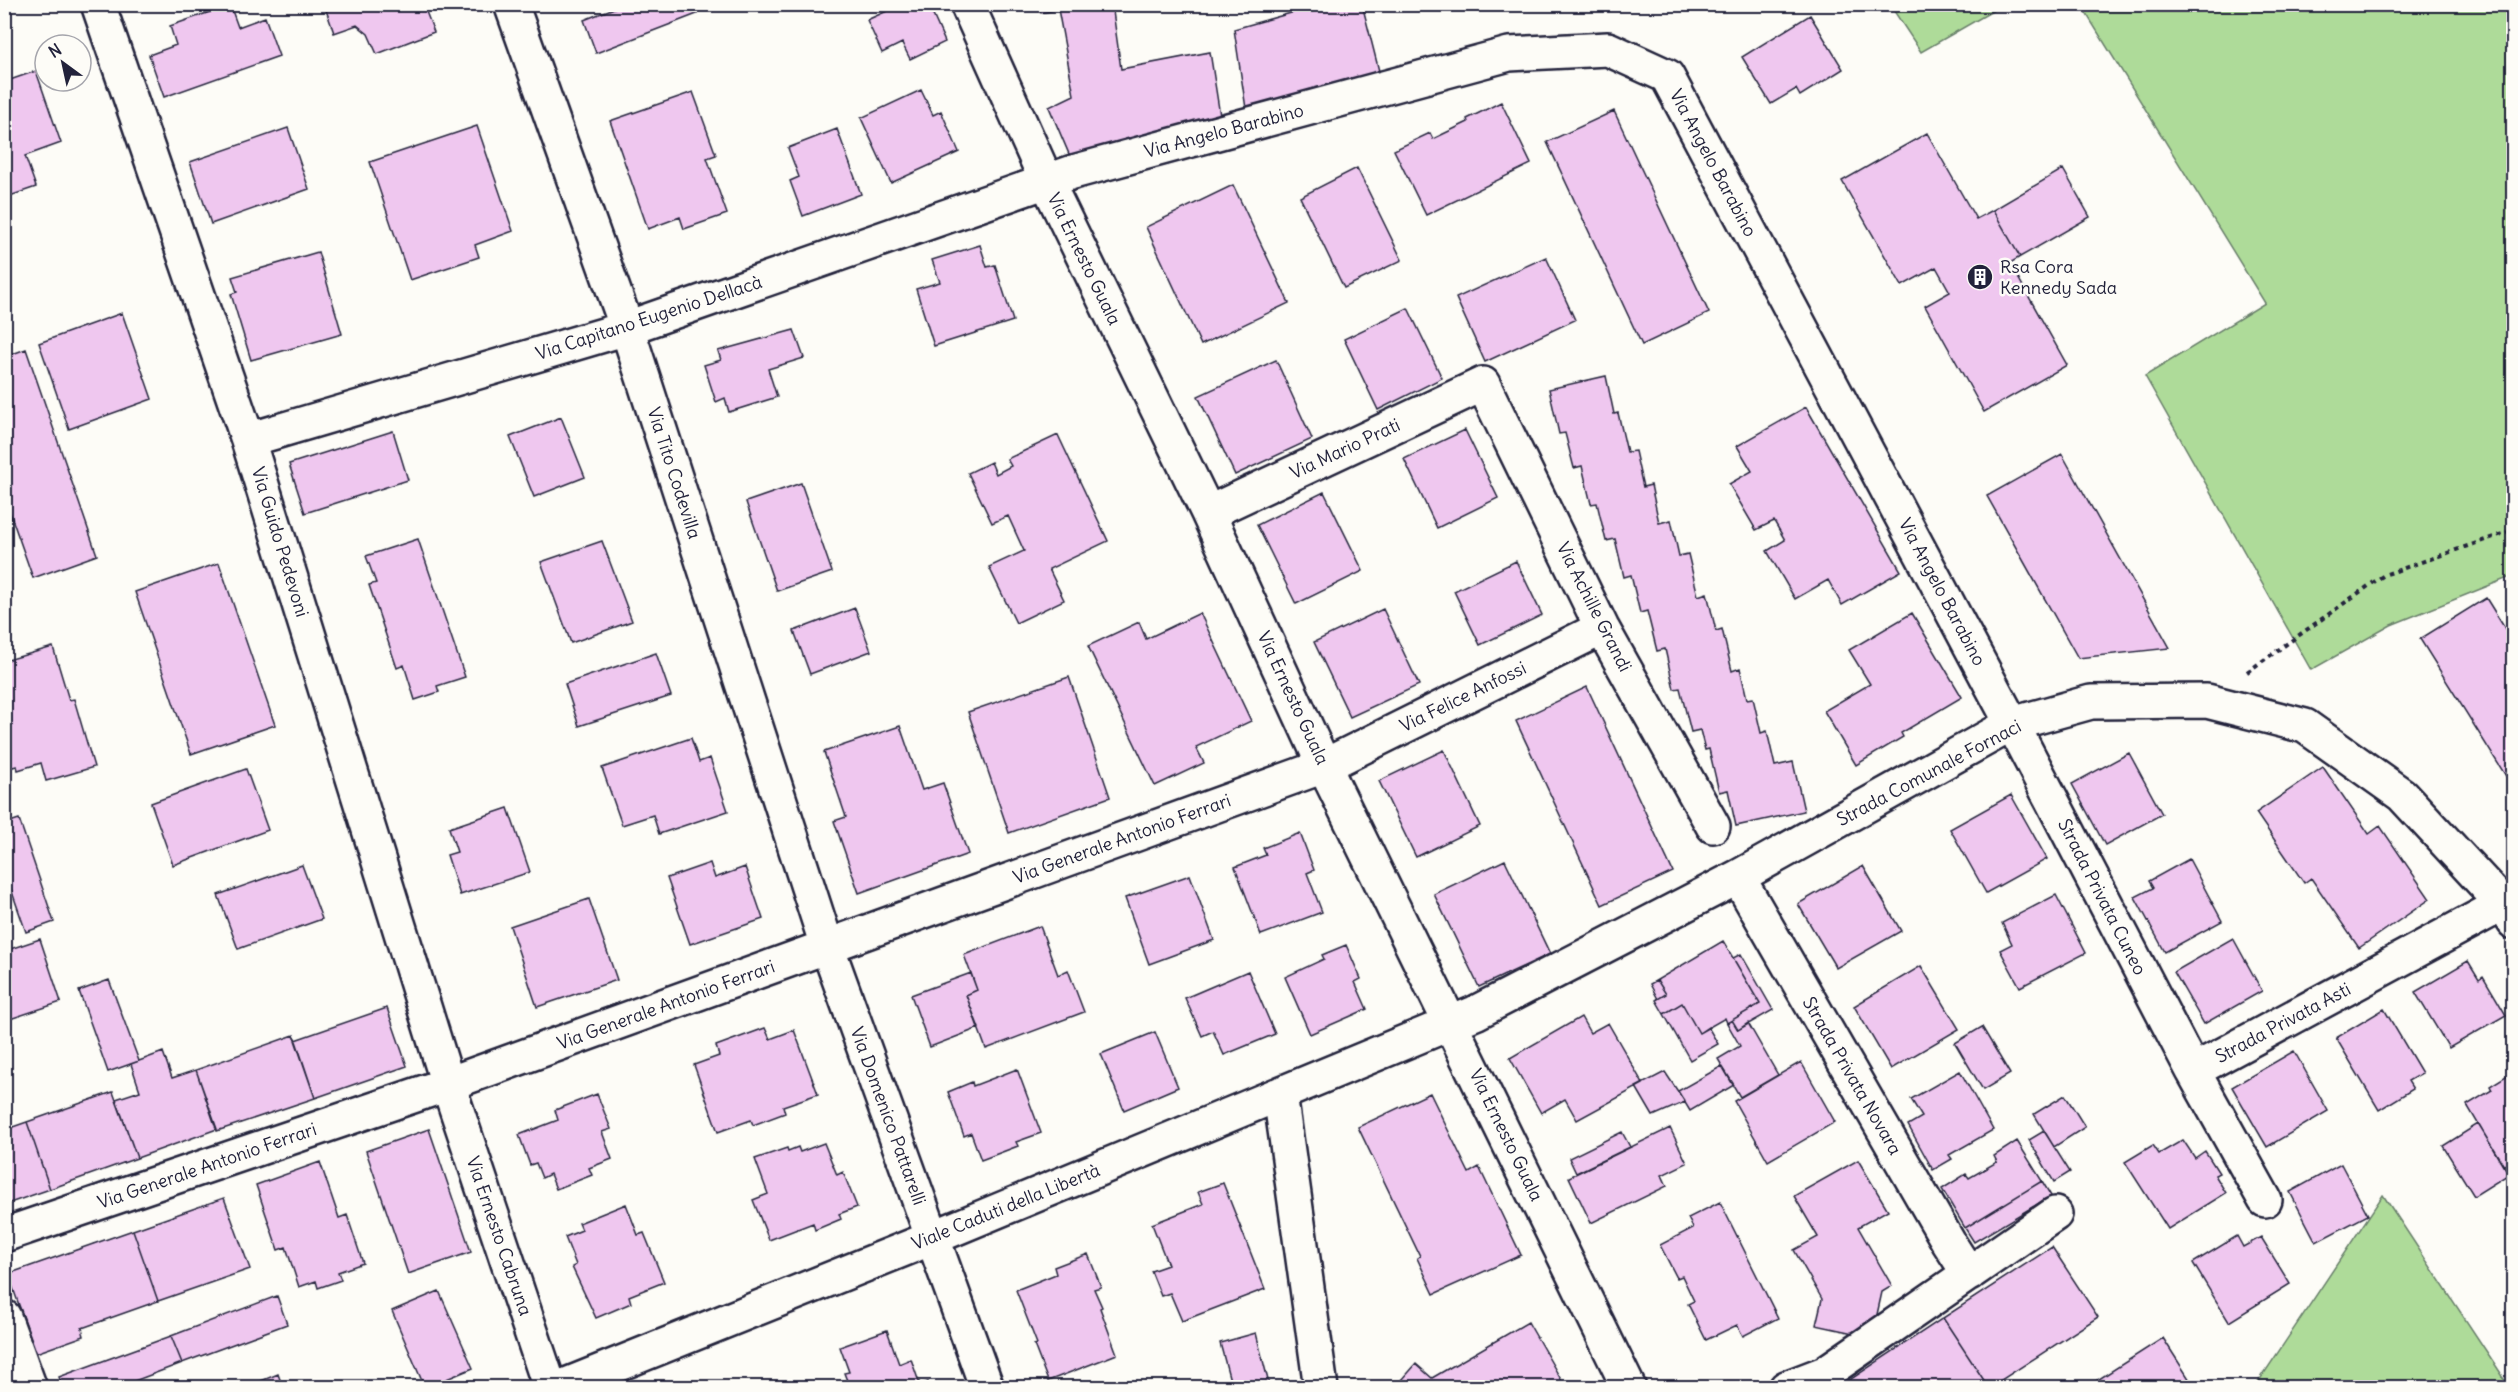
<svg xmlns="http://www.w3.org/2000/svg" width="2518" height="1392" font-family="Delius,sans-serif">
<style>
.green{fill:#aedb99;stroke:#687e6a;stroke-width:1.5}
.building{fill:#efc7ef;stroke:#22223b;stroke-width:1.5}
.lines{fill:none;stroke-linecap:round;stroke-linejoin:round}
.minor-casing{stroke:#22223b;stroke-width:38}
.path{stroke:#22223b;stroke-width:4;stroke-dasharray:4.5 4.5;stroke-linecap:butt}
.minor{stroke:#fdfcf7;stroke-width:33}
.labels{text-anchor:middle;stroke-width:5;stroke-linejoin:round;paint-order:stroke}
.street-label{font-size:18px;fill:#22223b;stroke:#fdfcf7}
.poi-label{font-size:18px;fill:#22223b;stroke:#fdfcf7;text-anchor:start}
</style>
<rect width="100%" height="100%" fill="#fdfcf7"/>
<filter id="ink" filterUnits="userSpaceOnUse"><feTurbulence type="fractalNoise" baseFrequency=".0167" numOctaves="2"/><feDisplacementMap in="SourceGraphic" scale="12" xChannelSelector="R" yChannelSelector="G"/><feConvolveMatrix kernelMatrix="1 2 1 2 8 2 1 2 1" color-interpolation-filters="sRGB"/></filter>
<g filter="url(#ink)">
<!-- green -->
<path class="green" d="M1890,5H2003L1921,52Z
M2081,5H2513V576L2391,625L2311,670L2145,376L2265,303Z
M2383,1195L2510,1387H2255Z"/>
<!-- building -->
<path class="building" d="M324,4H423L434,32L377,54L368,34L357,25L334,33Z
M624,4H694L697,14L596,53L584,20Z
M884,4H928L945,42L910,59L902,43L882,53L867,20L887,11Z
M1039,4H1089L1041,13Z
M1089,4H1112L1121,69L1210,52L1221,122L1072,161L1049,107L1074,95L1058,9Z
M1323,4H1362L1381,79L1247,115L1234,29Z
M230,5L238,27L265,17L279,56L164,97L149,55L176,45L170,26Z
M1810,15L1843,69L1800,96L1796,89L1771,104L1742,57Z
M36,71L61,143L25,156L36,187L4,198V82Z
M921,90L933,115L941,111L959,152L891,183L861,118Z
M693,92L716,155L707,158L727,214L684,229L680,217L648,229L610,121Z
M1501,102L1531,164L1426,215L1394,150L1430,133L1433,139L1468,122L1467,119Z
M1614,111L1709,313L1642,345L1547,142Z
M477,126L513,231L475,245L479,257L410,280L370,162Z
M288,128L309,189L211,224L190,162Z
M837,129L861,194L803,216L790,181L799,177L788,148Z
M1927,133L1976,219L1993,210L2020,257L2010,263L2067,365L1984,412L1925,306L1950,292L1936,267L1902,286L1842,181Z
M1357,168L1402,260L1344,288L1300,197Z
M2063,169L2090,217L2020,257L1993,210Z
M1233,185L1289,303L1201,345L1146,227Z
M980,245L987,267L995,265L1013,321L934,346L916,289L940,282L932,260Z
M318,252L342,334L251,360L231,294L237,292L232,277Z
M1546,257L1575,320L1485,362L1456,298Z
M1408,308L1442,378L1378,410L1344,339Z
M122,313L152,399L69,429L39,343Z
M794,330L804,358L768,369L777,397L729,412L725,398L716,402L704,365L721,360L718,351Z
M26,349L97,555L33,578L4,496V357Z
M1276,360L1312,439L1235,475L1198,396Z
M1606,376L1614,414L1618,413L1627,452L1635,451L1643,487L1651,485L1659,523L1671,520L1679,556L1688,554L1698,596L1707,593L1716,631L1722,629L1732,671L1740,668L1747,699L1753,698L1761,733L1767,731L1775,766L1793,762L1804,811L1736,826L1728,790L1719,792L1709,749L1705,750L1700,730L1691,732L1680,688L1674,689L1665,649L1657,651L1647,611L1640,613L1631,575L1624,577L1615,539L1606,541L1597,503L1591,504L1582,466L1574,468L1565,433L1559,434L1549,389Z
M1806,407L1901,571L1842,605L1828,580L1795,599L1767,551L1785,540L1774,521L1756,530L1729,484L1752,471L1737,446Z
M561,417L585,477L534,497L510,437Z
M1465,430L1498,498L1437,528L1404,459Z
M393,431L408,480L305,513L289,464Z
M1058,435L1108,541L1049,569L1064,600L1016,623L989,567L1024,551L1008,516L992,523L968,473L991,462L996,474L1011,466L1007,459Z
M2062,454L2170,648L2078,658L1987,496Z
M801,483L832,572L777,591L746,502Z
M1324,492L1363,571L1296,604L1257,525Z
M418,539L465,677L437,686L439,692L415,700L404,665L397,668L369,585L376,583L366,556Z
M602,541L632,621L571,643L541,562Z
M1516,561L1542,615L1480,645L1454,591Z
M219,563L275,725L191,754L135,592Z
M2486,598L2514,643V789L2420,639Z
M855,608L871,651L810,674L794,631Z
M1383,609L1419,685L1350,717L1314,642Z
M1200,613L1251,721L1196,747L1204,763L1155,786L1088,646L1139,622L1146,639Z
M1912,613L1962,697L1901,733L1903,737L1856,765L1824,711L1870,684L1849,650Z
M53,647L69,700L74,699L94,767L46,781L41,763L18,770L17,766L4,769V661Z
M656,653L671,696L579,726L565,684Z
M1069,677L1110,797L1009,833L968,712Z
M1587,687L1673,872L1602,905L1516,721Z
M900,726L922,790L943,783L968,854L859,893L834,821L846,817L824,752Z
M691,738L699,762L710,758L728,811L659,834L653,815L622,825L602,768Z
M1444,750L1480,826L1416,857L1379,781Z
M2129,753L2162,814L2105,845L2072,784Z
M2323,767L2369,834L2380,826L2430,899L2359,948L2311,878L2304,883L2256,813Z
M246,769L268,830L173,865L151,803Z
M2011,795L2047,859L1986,893L1950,829Z
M508,808L530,872L460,895L447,855L457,852L449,828Z
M19,819L54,922L26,932L4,869V824Z
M1300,833L1314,870L1307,873L1322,912L1261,935L1235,867L1266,855L1263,848Z
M2189,859L2222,921L2165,952L2135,897L2153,888L2149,881Z
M1505,860L1550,954L1479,987L1434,894Z
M710,863L715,878L745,867L763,919L690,944L667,878Z
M302,865L322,919L238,949L218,895Z
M1863,866L1901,931L1836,968L1798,904Z
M1190,875L1214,940L1149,964L1125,898Z
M2056,895L2086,953L2020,987L2000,950L2012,944L2002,923Z
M589,899L617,980L537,1007L510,926Z
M1040,926L1058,975L1068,970L1084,1012L986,1049L966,995L977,990L964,955Z
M2233,938L2262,991L2204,1024L2174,972Z
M40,939L61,1002L4,1021V951Z
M1723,941L1760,1004L1727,1023L1725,1018L1699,1033L1682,1003L1664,1014L1656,1000L1666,994L1657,980Z
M1346,945L1361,979L1355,982L1367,1009L1310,1034L1285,977L1324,959L1322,955Z
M1741,954L1773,1010L1738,1030L1732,1020L1760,1004L1733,958Z
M2468,961L2479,979L2483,976L2506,1015L2449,1048L2415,992Z
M1921,966L1959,1029L1891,1069L1854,1006Z
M1248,971L1275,1034L1224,1055L1213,1031L1202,1036L1185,998Z
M971,973L977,990L966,995L979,1028L930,1047L911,995Z
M109,980L139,1061L108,1072L79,991Z
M1657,980L1666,994L1658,999L1650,984Z
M1682,1003L1699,1033L1708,1027L1718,1044L1690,1060L1664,1014Z
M387,1008L407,1066L315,1098L295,1040Z
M2384,1009L2422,1073L2408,1081L2413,1089L2379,1110L2336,1038Z
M1581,1017L1590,1033L1608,1023L1643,1084L1577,1120L1565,1099L1541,1113L1510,1058Z
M1732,1020L1738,1030L1748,1023L1778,1075L1740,1097L1718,1059L1740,1046L1727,1023Z
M1982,1027L2010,1074L1983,1090L1955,1043Z
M765,1028L770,1039L794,1030L818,1094L783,1106L785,1113L753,1125L751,1120L718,1132L694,1065L719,1056L716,1046Z
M1155,1032L1178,1087L1124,1110L1101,1054Z
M294,1035L315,1098L217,1131L196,1070Z
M2294,1051L2328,1111L2267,1147L2232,1087Z
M163,1052L172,1078L196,1070L217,1129L137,1158L116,1099L140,1091L131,1064Z
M1801,1062L1835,1122L1768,1161L1734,1101Z
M1722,1066L1734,1085L1690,1111L1678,1091Z
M1017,1069L1041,1133L1016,1142L1018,1146L981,1160L971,1133L964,1136L948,1092L972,1082L973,1086Z
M1960,1071L1993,1130L1949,1155L1952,1159L1933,1170L1908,1125L1922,1117L1911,1099Z
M2514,1071V1159L2503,1166L2467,1105L2492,1090L2490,1086Z
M1665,1072L1685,1102L1653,1116L1636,1087Z
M113,1092L137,1158L50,1189L27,1122Z
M1430,1093L1469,1173L1479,1167L1521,1255L1434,1294L1417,1258L1420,1256L1358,1127Z
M597,1094L611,1129L602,1132L612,1159L589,1168L592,1175L556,1189L550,1174L542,1178L536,1163L530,1165L519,1135L558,1120L555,1110Z
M2065,1095L2085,1127L2054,1147L2034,1114Z
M27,1122L50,1189L4,1205V1130Z
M2478,1124L2509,1174L2474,1196L2443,1146Z
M1670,1128L1687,1163L1662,1175L1667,1186L1591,1223L1569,1177Z
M429,1129L471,1252L408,1274L366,1151Z
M2044,1131L2070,1172L2054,1182L2029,1140Z
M1622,1132L1630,1147L1576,1173L1569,1158Z
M2183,1140L2195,1158L2205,1151L2219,1173L2215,1175L2226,1193L2168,1229L2125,1162L2153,1145L2159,1154Z
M2017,1141L2042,1181L1965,1228L1942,1189L1966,1174L1969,1178L1997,1162L1994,1156Z
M824,1143L837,1175L843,1172L857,1207L839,1214L841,1219L815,1230L813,1223L769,1240L753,1200L768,1194L755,1159L787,1148L788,1151L798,1147L800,1152Z
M1858,1160L1888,1210L1858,1227L1892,1286L1882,1292L1872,1337L1816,1325L1822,1299L1794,1250L1818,1237L1794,1196Z
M320,1162L339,1218L347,1215L363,1263L338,1272L341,1280L318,1288L316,1281L299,1287L286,1247L278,1250L256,1185Z
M2341,1164L2368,1215L2316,1242L2290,1192Z
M2042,1181L2051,1196L1974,1242L1965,1228Z
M1223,1183L1265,1289L1182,1321L1170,1293L1161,1296L1151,1271L1168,1265L1152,1224L1203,1204L1198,1192Z
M224,1198L250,1269L158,1301L133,1230Z
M1720,1202L1778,1318L1743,1336L1737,1325L1706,1340L1688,1304L1694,1301L1682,1276L1677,1278L1660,1245L1693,1228L1688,1218Z
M626,1204L638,1235L644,1233L664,1282L629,1296L631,1303L596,1318L572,1267L576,1265L565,1237L582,1230L579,1223Z
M133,1230L158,1301L82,1328L84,1336L36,1353L8,1274Z
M2237,1236L2243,1247L2261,1237L2290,1284L2229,1322L2193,1263Z
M2052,1247L2098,1317L1989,1388L1943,1318Z
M1088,1254L1101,1287L1094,1289L1102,1307L1100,1308L1117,1354L1048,1381L1034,1345L1037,1344L1016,1290L1056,1274L1054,1267Z
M439,1291L473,1368L425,1388L392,1311Z
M277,1296L287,1324L182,1363L171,1336Z
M1943,1318L1989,1388H1840L1839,1387Z
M1528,1322L1563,1383L1556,1388H1395L1416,1364L1432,1378Z
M887,1330L899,1364L911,1359L920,1385L928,1382L930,1388H850L844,1373L849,1372L840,1347Z
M1256,1333L1270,1388H1232L1220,1343Z
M171,1336L182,1363L116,1388H63L59,1377Z
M2163,1338L2195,1388H2085Z
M278,1374L283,1388H244Z"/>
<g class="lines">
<!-- minor casing -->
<g class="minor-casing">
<path id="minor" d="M98,4L248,440L448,1084L550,1388
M511,4L627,328L827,946L987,1388
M967,4L1046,180L1208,513L1324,766L1629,1388
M248,440L627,328L1073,172L1509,54L1608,49L1667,76L2012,724L2193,1071
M1208,513L1483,384L1602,628L1713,826
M1738,877L1949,1243L1969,1274
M1280,1094L1321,1388
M2265,1200L2193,1071L2503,904L2514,901
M4,1235L448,1084L1324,766L1602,628
M4,1317L30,1388
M559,1388L932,1238L1475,1013L1738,877L2012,724L2091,702L2207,701L2305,726L2402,795L2503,904L2514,922
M1786,1388L1825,1373L2055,1214"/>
</g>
<!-- path -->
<path class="path" d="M2247,672L2384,575L2514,530"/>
<!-- minor -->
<use href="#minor" class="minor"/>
</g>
</g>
<!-- icons -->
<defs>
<g id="building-disc" transform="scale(1.35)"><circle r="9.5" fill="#22223b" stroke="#fdfcf7"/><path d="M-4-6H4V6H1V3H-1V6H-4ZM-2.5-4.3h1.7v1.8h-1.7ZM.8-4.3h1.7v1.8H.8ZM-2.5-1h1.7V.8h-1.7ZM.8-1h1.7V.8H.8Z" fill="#fff"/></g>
</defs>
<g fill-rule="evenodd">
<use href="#building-disc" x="1980" y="277"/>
</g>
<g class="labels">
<!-- street labels -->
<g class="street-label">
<text transform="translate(1224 131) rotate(-15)" y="6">Via Angelo Barabino</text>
<text transform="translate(1713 163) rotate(62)" y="6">Via Angelo Barabino</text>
<text transform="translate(1084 259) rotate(64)" y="6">Via Ernesto Guala</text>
<text transform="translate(649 318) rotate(-18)" y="6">Via Capitano Eugenio Dellacà</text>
<text transform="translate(1345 449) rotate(-25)" y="6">Via Mario Prati</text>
<text transform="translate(674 473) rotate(72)" y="6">Via Tito Codevilla</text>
<text transform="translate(280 542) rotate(73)" y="6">Via Guido Pedevoni</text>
<text transform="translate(1942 592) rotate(62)" y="6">Via Angelo Barabino</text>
<text transform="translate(1594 607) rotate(63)" y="6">Via Achille Grandi</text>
<text transform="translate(1463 697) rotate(-26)" y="6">Via Felice Anfossi</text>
<text transform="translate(1293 698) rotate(65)" y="6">Via Ernesto Guala</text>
<text transform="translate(1929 773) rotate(-28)" y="6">Strada Comunale Fornaci</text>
<text transform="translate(1122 839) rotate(-20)" y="6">Via Generale Antonio Ferrari</text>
<text transform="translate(2102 897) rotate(63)" y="6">Strada Privata Cuneo</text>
<text transform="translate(666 1005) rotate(-20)" y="6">Via Generale Antonio Ferrari</text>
<text transform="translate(2283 1023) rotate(-28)" y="6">Strada Privata Asti</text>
<text transform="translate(1852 1076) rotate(60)" y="6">Strada Privata Novara</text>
<text transform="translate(888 1116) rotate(70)" y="6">Via Domenico Pattarelli</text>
<text transform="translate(1506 1135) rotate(64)" y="6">Via Ernesto Guala</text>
<text transform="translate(207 1166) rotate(-19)" y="6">Via Generale Antonio Ferrari</text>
<text transform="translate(1006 1207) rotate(-22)" y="6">Viale Caduti della Libertà</text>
<text transform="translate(499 1236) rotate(71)" y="6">Via Ernesto Cabruna</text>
</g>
<!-- poi labels -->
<g class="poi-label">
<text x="2000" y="273">Rsa Cora<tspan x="2000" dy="21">Kennedy Sada</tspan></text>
</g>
</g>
<!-- margin -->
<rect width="2518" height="1392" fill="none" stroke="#fdfcf7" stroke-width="24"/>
<rect x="12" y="12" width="2494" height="1368" fill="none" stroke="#22223b" stroke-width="2" filter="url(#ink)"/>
<!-- north arrow -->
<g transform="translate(63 63) rotate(327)"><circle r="28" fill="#fdfcf7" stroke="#a5a5ac" stroke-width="1.5"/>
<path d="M0-4.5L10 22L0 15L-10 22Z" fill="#22223b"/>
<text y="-9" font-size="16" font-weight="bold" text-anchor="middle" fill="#22223b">N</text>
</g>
</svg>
